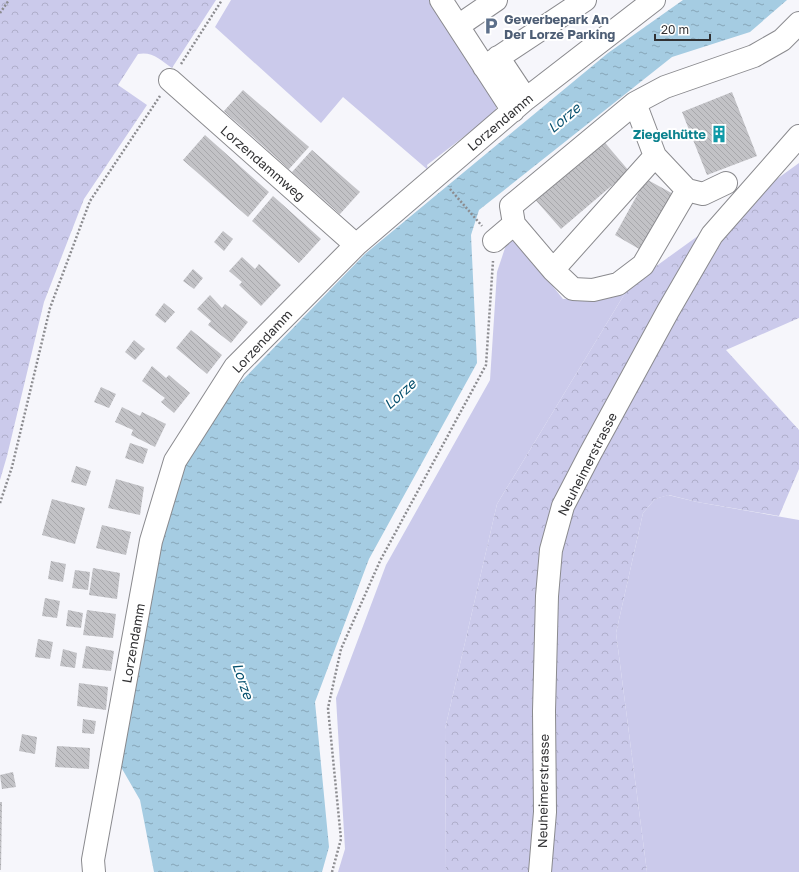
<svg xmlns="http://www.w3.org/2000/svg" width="799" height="872" font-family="'Golos Text',sans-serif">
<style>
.green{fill:#cbcaeb}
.forest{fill:url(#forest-crowns)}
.water{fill:url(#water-ripples)}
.building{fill:url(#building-back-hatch)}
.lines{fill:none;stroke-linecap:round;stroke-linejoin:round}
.minor-casing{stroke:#8a8a8e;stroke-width:24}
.path{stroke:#8c8c90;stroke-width:2.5;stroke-dasharray:2 2;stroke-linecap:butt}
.minor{stroke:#fff;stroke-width:22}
.labels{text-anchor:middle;stroke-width:4;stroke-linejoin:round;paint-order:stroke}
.service-label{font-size:13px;font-weight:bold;fill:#4e5e75;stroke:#fff;text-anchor:start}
.street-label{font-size:13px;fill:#313133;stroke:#fff}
.culture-label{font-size:13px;font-weight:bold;fill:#0d838f;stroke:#fff;text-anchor:end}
.water-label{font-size:14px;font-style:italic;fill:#06506e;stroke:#fff}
</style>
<defs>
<pattern id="forest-crowns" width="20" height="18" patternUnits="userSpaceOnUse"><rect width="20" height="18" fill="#cbcaeb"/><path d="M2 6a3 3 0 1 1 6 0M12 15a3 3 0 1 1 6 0" fill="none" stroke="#afaeca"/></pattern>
<pattern id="water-ripples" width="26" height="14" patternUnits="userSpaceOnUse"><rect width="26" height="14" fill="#a5cce2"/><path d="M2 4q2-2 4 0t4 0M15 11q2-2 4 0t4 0" fill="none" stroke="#87a6b8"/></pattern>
<pattern id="building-back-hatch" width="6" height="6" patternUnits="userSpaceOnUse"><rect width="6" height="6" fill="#c2c2c6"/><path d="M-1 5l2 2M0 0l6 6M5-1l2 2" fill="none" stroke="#a7a7ab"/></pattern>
</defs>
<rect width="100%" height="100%" fill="#f6f6fb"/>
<!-- green -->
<path class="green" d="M231,0H432L496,105V112L427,165L428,170L343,97L321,123L215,27Z
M510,233L563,299L593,298L630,285L497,504L445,729L446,872H338L345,849L336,698L386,565L490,380L497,272Z
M668,495L697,502L799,520V872H647L616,633L643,513L655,499Z"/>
<!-- forest -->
<path class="forest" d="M0,0H216L172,68C161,60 152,51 138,54L118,85L147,105L84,199L44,302L7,456L0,480Z
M799,163V318L726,350L799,430V469L779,516L697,502L669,495L655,499L643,513L616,633L647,872H446L445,729L497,504L630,285Z"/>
<!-- water -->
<path class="water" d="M683,0H787L750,32L672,57L479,210L471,235L477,363L369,559L315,702L329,847L322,872H154L140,800L121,767L160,538L187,458L233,390L365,254L608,53Z"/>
<!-- building -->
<path class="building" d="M243,90L309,147L289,169L224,111Z
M732,92L757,156L707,175L682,112Z
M205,135L269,192L248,217L183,160Z
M600,137L629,171L561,229L532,196Z
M312,150L360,192L340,214L292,172Z
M646,179L677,196L646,253L615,235Z
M273,196L321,239L299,263L252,221Z
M223,231L233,239L224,251L214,242Z
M242,257L255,269L259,264L281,285L261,306L239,285L242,282L229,271Z
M193,269L203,278L194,289L183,281Z
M210,295L222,308L225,304L248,322L231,343L208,325L211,321L197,309Z
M164,303L175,312L165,323L155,315Z
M191,330L222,355L207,374L176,348Z
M134,340L145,349L135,360L125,352Z
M152,366L166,378L169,375L190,393L174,413L161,402L165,398L142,381Z
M101,387L116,394L109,408L94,402Z
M122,407L140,416L142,412L166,424L155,447L131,435L133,430L115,422Z
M130,443L148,449L143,464L125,458Z
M76,466L91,471L86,486L71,482Z
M116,479L144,487L140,515L108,508Z
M52,499L85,508L75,544L42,535Z
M102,525L131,532L126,555L96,548Z
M51,561L66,564L63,582L48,579Z
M93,568L120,573L117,599L89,595Z
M75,570L90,572L88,590L72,588Z
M45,598L60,601L57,618L42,616Z
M68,610L83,613L81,628L66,626Z
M87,610L116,614L113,638L83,635Z
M38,639L53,642L50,659L35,657Z
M86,646L114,651L111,671L82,668Z
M63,649L77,653L75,668L60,666Z
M79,683L108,687L106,710L77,706Z
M83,719L96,721L94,734L82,733Z
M22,734L37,737L35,754L19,751Z
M57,746L90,748L89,769L55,767Z
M13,772L16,787L2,789L0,775Z
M0,802H2L1,870H0Z"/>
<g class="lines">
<!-- minor casing -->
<g class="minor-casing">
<path id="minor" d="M441,0L513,111
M458,26L496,0
M498,57L526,99
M484,67L585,0
M170,80L356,245
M635,103L511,206L514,224L553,270L573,289L593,290L618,284L643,265L687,190
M726,183L703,194L687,190L655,156L635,103L665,87L754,56L782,40L799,23
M494,241L514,224
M553,270L655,156
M94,872L93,860L151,541L175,461L235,367L356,245L526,99L654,0
M540,872L545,812L544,711L547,596L551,550L563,506L590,454L668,311L712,235L799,136"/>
</g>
<!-- path -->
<path class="path" d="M0,13L9,0
M181,64L222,0
M450,189L482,226
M0,503L12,467L50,308L90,201L160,96
M332,872L341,839L328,708L341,649L380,561L486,365L493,261"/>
<!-- minor -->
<use href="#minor" class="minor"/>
</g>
<!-- icons -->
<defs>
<g id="parking-bare" transform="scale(1.38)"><path d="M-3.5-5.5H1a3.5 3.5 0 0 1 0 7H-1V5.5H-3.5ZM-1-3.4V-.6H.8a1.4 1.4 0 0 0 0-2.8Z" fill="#5c6f8a" stroke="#fff" stroke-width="2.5" paint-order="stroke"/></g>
<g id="building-bare" transform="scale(1.38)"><path d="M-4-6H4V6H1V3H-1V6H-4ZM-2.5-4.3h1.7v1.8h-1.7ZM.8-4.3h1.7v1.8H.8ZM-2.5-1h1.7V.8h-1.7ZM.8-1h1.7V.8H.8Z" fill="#0f9aa8" stroke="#fff" stroke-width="2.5" paint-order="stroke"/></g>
</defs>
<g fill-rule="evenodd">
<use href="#parking-bare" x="491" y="26"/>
<use href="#building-bare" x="719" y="134"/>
</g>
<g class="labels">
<!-- service labels -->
<g class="service-label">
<text x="504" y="24">Gewerbepark An<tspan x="504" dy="15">Der Lorze Parking</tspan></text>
</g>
<!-- street labels -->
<g class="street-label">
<text transform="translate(500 122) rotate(-40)" y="5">Lorzendamm</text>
<text transform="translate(263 163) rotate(41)" y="5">Lorzendammweg</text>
<text transform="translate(262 341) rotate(-47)" y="5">Lorzendamm</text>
<text transform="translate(587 464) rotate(-63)" y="5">Neuheimerstrasse</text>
<text transform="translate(133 643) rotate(-80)" y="5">Lorzendamm</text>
<text transform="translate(543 791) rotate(-89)" y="5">Neuheimerstrasse</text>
</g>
<!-- culture labels -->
<g class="culture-label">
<text x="706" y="139">Ziegelhütte</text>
</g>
<!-- water labels -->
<g class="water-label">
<text transform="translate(564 118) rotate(-40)" y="5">Lorze</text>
<text transform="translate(400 394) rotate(-42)" y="5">Lorze</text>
<text transform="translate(243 681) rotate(71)" y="5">Lorze</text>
</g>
</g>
<!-- scale -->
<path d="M655 34v6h55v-6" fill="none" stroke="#313133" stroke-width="2"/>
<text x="661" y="34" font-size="12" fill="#313133" stroke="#ffffff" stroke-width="3" paint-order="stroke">20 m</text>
</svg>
